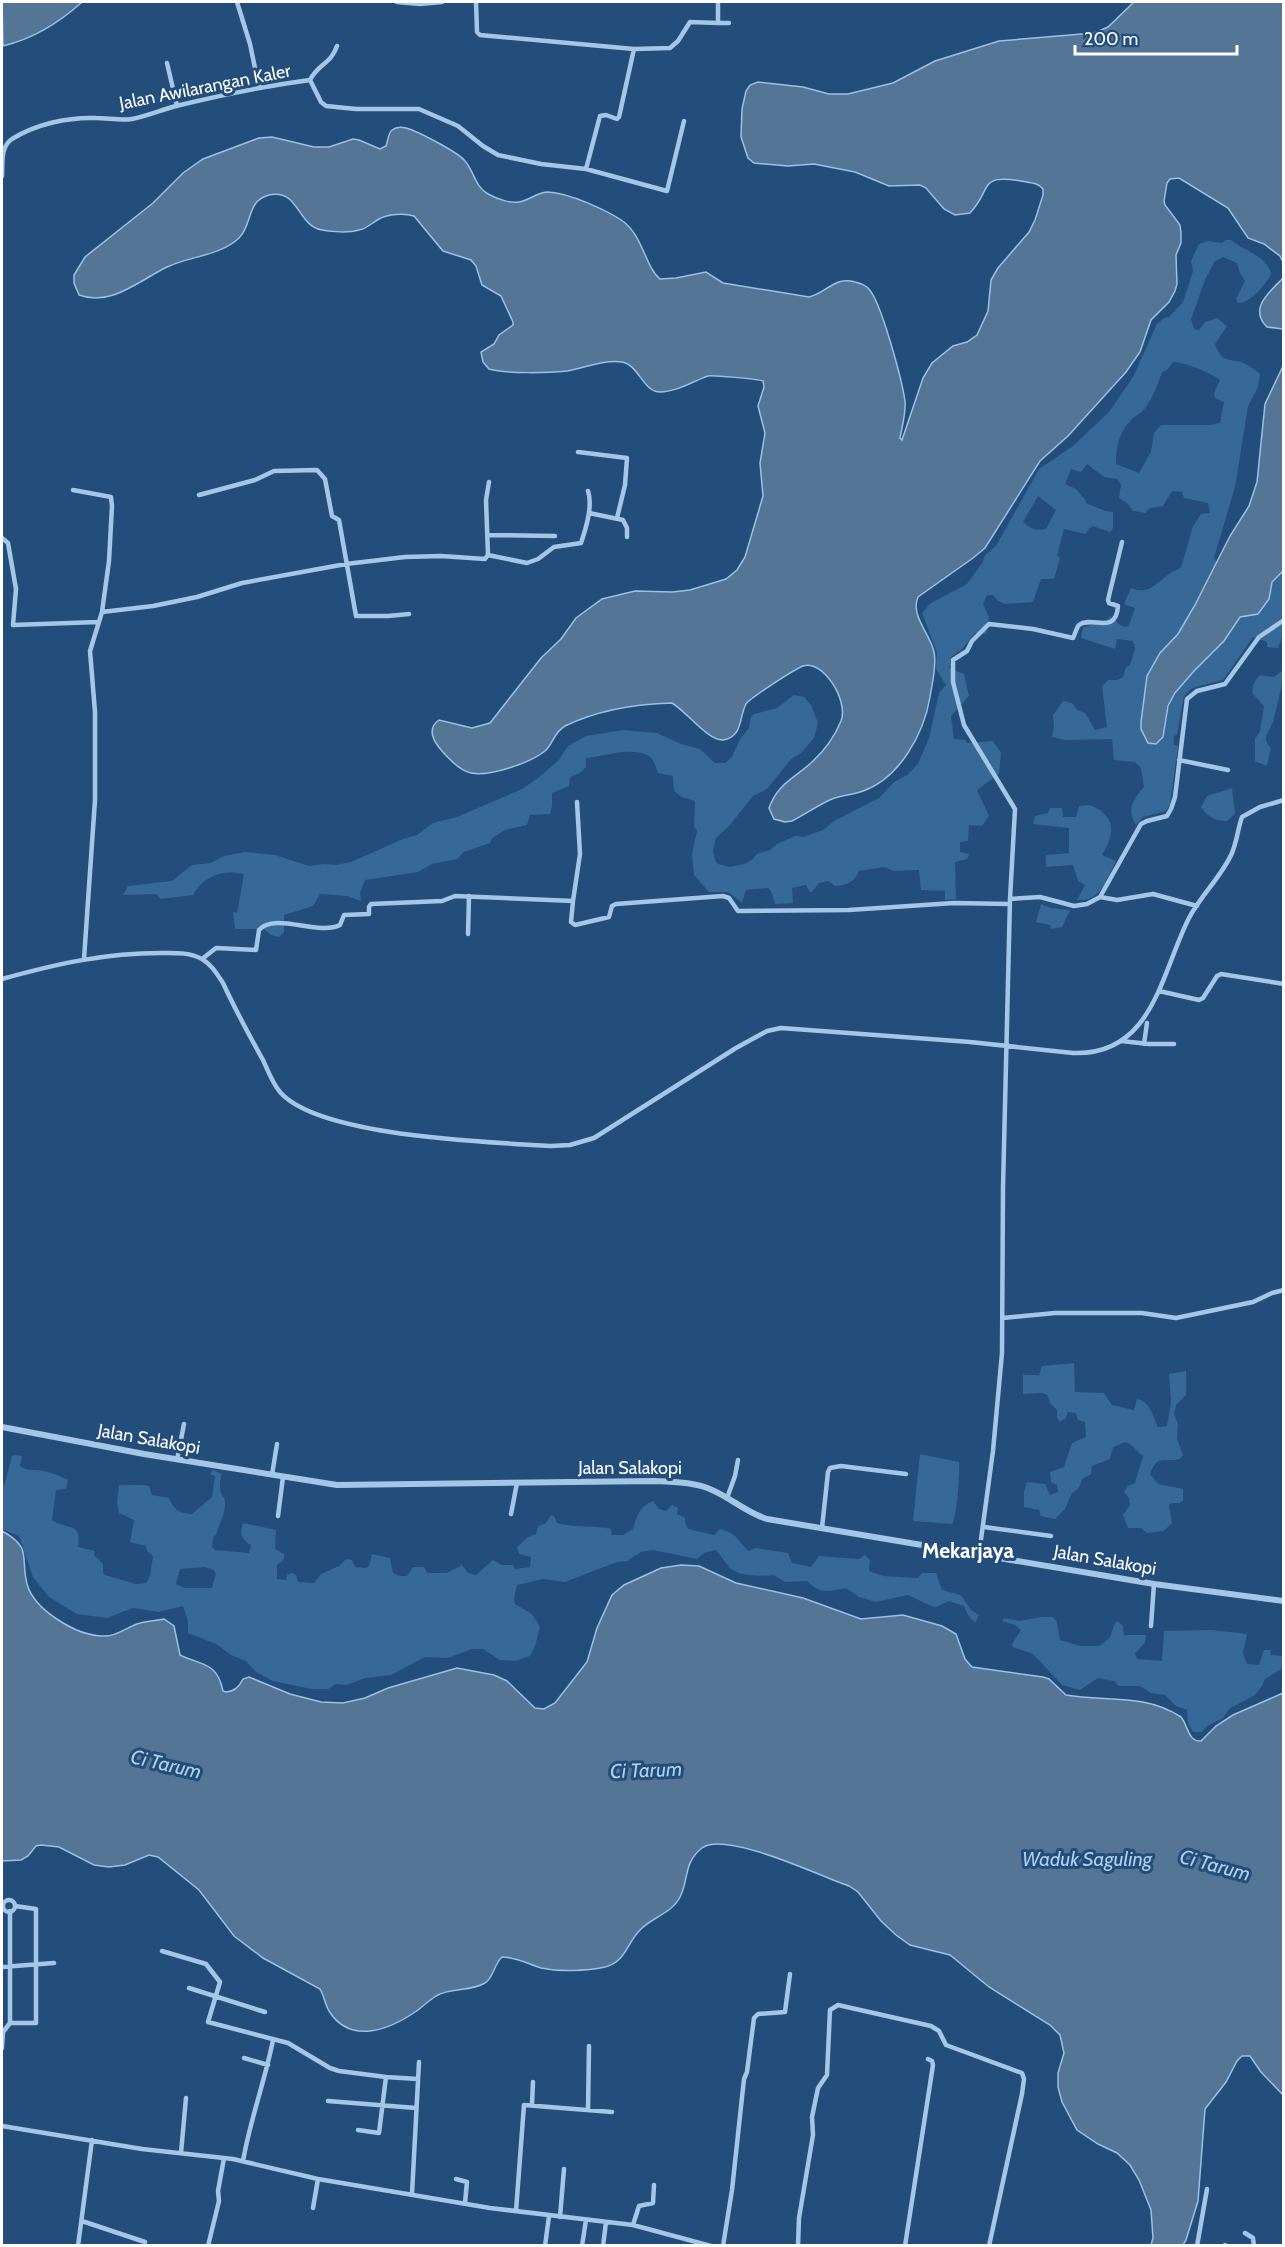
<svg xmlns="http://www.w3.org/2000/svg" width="1285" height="2247" font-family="Cabin,sans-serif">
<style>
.green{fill:#366898;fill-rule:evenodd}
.water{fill:#557596;stroke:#9ac1e6;stroke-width:1.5}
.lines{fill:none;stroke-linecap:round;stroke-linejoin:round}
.minor{stroke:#a6c6e5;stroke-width:4.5}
.tertiary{stroke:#a6c6e5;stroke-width:6}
.labels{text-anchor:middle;stroke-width:6;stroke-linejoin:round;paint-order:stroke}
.street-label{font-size:18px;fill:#fff;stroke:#234e7b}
.water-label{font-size:20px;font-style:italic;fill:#b1d0ed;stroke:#234e7b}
.quarter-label{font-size:21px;font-weight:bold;fill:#fff;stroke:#234e7b}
</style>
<rect width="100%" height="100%" fill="#234e7b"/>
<!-- green -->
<path class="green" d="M1226,240H1231C1242,250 1269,257 1271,274C1265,285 1251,303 1238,303L1236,299L1245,281L1240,273L1237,263L1223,257L1214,262L1205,280L1191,319L1194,329L1199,330L1205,322L1217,318L1227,326L1215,344C1221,358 1222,359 1237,361C1245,362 1254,369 1260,374L1258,387L1248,406L1235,487L1214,558L1218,564L1178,634L1160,653L1141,722L1143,734L1165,732C1164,691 1198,670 1223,642C1230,634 1234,622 1242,616C1250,609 1260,605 1269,599L1272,582L1283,571V634L1278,648L1267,647V642L1253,637L1223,680L1192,688L1184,696L1177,735L1174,736V745L1178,746L1170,804L1166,811L1143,817L1136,825C1126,810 1133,799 1144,787L1141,768L1135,762L1114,760L1112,739L1065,740L1052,737L1054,726L1053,715L1063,701L1072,703L1077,710L1085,713L1095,730L1107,727L1102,686L1108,680H1117L1123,677L1126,667L1130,665L1135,649L1133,641L1117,639L1115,649L1081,638L1083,627C1091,626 1099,621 1107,621L1110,616L1120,625L1126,627L1129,625L1135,608L1124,604L1131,588C1153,598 1162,573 1181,568L1193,526L1201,514L1210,513L1208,503L1184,498L1182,492L1172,491L1163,506L1150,508L1145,513L1133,511L1127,503L1119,498L1121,485L1117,479L1104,477L1087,464L1081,472L1071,469L1065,484L1076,489L1086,501V503L1105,511L1113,512V528L1110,532L1092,526L1085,534L1064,529L1057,556L1060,558L1054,579H1041L1033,602L1005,604L998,601L993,595H987L983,604L989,617L986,634L975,633L961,650L951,657L949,668L964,674L969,696L951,716L954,739L965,740L967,743L993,741L1001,753L999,774L977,790L989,816L982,826L969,825L968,841L960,842V852L969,854L967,859L955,862L956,899L945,900V891L921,890L919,870L894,871L884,867L859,871C854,882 848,885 835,886L829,881L819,883L812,892H810L806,885L792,888L793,903L775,904L771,891L768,888L746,890L742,903L728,892H709L694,875L692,853L697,831L694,826L695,801L682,797L674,791L673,776L658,773C656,768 654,759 649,756C631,746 605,756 586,758V767L580,773L570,777L569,786L552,793V806L550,814L530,815L527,825L505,830L492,838L490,843L464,852L457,859L432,864L418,872L365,880L360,893L361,901L347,896L320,894L313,906L284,915V932L279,937L271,935L264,929H235L233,912L237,913L244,874C223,869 203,876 193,895L161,899L156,894L123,895L128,886L172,881L192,865L211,863L224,856L245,852L275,855L309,866L323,864L336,865L351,862L403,839L417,835L433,823L457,817L522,789L538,778L559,760L568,746L586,736L623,730L657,733L681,744L700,749L715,763H725L732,757L740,739L749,728L751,717L754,714L777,708L794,695L804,697L811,705L818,723L814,738L801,753L791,759L767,789L753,796L730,825L716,838L713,850L715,860L718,864L730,867L744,864L753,859L757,854L770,850L777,844L795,836L804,837L823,830L834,821L879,798L894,782L907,775L918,764L929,738L939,693L946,685L936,669L937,653L922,613L931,603L967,584L983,562L985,555L996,546L1039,469L1073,446L1109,412L1133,377L1157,324L1164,318L1169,317L1183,302L1193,271L1191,261L1199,244L1208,241L1222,243ZM1173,362C1183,362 1212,373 1220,380L1214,393L1215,398L1224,402L1220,423L1210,425H1161L1154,433L1151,452L1139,473L1116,464C1116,447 1119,432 1131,420C1136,415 1142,413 1146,407C1153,397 1158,384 1162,372L1167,370ZM1038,496L1056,510L1046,529C1036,531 1031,529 1023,522Z
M1283,670C1284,681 1276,710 1273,722C1271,728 1265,734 1266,740C1267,744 1268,745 1271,748L1267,766L1255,761V739L1260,731L1264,706L1252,693L1253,685L1259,675L1274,677Z
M1232,788L1235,814L1227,821C1215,821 1208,817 1201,807L1207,796Z
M1090,805C1117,816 1115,834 1102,855L1116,861C1107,879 1101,902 1077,900L1085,885L1078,881L1073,865L1046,867V855L1069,853V828L1033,824L1035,816L1048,813L1050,808H1062L1063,817H1076L1079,806Z
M1041,904L1051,908L1070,910L1062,927L1051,929L1050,925L1036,922Z
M1074,1363L1075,1392L1104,1393L1112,1405L1134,1410L1137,1399C1150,1401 1153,1417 1158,1427L1167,1426L1171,1403L1169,1374L1186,1371V1395L1176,1405L1174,1414L1178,1424L1177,1439L1183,1455L1180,1459C1164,1463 1158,1453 1150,1474L1158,1484L1183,1489V1500L1180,1503H1172L1169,1505L1172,1523L1164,1531L1147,1533L1141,1528H1128L1123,1515L1130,1505L1129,1498L1124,1492L1128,1486L1135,1483L1143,1456C1136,1451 1133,1444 1125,1442L1113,1447L1110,1459L1092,1466L1091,1474L1082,1479C1080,1486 1079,1490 1072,1493L1065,1509L1055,1519L1041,1516L1039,1510L1024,1507V1492L1027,1482L1045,1484L1050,1495L1058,1492L1057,1485L1051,1482L1050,1472L1064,1467L1072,1443L1086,1437L1085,1422L1078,1420L1076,1413L1068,1412L1066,1418L1060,1422L1057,1418V1410L1050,1403L1047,1395L1042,1393L1023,1394V1375H1039L1042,1366Z
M920,1454L959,1462C960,1471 957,1518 952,1524L913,1521Z
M17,1455L22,1456L20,1466C28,1472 35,1469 44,1471C53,1473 60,1476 68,1480L66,1489L56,1490L52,1520C68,1531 82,1521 78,1547L95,1551L94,1555L103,1564V1572L105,1575L136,1584L146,1583L150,1576L153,1556L147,1551L146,1546L130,1542L134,1520L119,1513L117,1503L119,1485C130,1486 138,1484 149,1486L152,1495L169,1498C174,1510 179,1513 192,1514L212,1497L215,1476L210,1474L213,1470L222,1474C220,1480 219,1487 221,1493C224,1501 224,1493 225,1502C226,1513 219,1524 216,1535L213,1537L212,1547L215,1550L249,1553L251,1545C242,1540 239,1534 243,1523L276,1530L275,1549L284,1554C286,1560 281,1562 277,1565V1579L286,1580L287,1575L292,1573L296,1575L298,1582L314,1583L321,1574L339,1566L346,1559L352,1560L355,1567L366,1568L369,1566L372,1554L390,1558L393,1573L400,1576H407L413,1567H424L427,1573H447L462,1565L468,1573L476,1575L493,1560L501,1565H513L515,1569L530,1567L531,1557L519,1554L517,1547L528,1537L536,1534L538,1526L546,1523L551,1515L554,1516L557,1523C574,1528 593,1525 611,1529L612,1535H623L633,1529C637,1515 640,1506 653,1501L659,1509L666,1511L672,1505L678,1508L677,1514L685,1518V1523L688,1529L714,1535L720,1529C739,1534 736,1540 749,1551L755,1548L788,1553L792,1563L811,1567L819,1556L859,1559L865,1555L870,1560L869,1571L883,1576L918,1578L922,1573H936L942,1590L961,1595L971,1610L979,1615L975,1623L968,1615L964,1606L949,1601L936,1607L931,1606L908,1595L876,1602L859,1597L846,1588C829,1591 821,1595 807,1581L785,1582L774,1575C761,1576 742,1577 731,1569C726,1564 721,1556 716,1550L704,1553L697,1559L653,1550L641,1552L627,1561L617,1562L565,1582L543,1579L517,1585L514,1599L515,1604L532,1614L540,1627L535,1646L530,1656L516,1661L500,1660L483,1649H472L448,1658L425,1657L391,1675L365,1678L347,1685L336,1684L328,1689H311L273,1681L256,1672L246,1661L231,1655L216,1644L188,1633V1621L183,1606L159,1612L133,1608L107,1618L77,1614L49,1597L33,1577L19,1536L2,1529V1487L5,1483L12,1456ZM205,1567L214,1570L216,1574L212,1588H184L176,1584L180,1569Z
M1041,1617H1053L1057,1622L1060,1640L1080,1646H1100L1110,1637L1115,1623L1118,1621L1123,1626L1124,1635H1146L1145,1643L1135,1653L1137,1659L1162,1661L1164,1631L1212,1630L1247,1634L1243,1653L1247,1664L1259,1665L1264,1650H1270L1271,1655L1283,1656V1668L1265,1679L1262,1686L1255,1695L1229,1709L1223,1718L1207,1726L1202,1732H1193L1188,1724L1187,1710L1176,1706L1165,1695L1151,1693L1140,1686H1119L1114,1681L1098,1678L1080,1690L1062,1685L1033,1654L1013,1647L1012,1644L1021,1630L1015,1625L1002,1621L1004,1618L1019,1621Z"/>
<!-- water -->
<path class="water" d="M2,2H82C60,22 32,39 3,46Z
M1134,2H1283V262L1280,256L1264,244L1248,238L1228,208L1179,178L1170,179L1167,183L1164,201L1165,205L1180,225L1181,233V243L1176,255L1177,284L1175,291L1169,302L1151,320L1140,352L1126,372L1068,436L1040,461L985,548L973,558L918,597C910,616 930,633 934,652C937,666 932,683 930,697C924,733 900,778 863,791C853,795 842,795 832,799C818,805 806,814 792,821L785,822L774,819L769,808C778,783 795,778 812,762C824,751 835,736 841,721C849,701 823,659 803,666C795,669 750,698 746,704C739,717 743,737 723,740C708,741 686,711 672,703C635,704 598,710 565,726C554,732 553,744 545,751C530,763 489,777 471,773C460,771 449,759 442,751C434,742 426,729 439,720L472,728L490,723L541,658L561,639L576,618L602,599L635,591L672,592L690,590L726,579L737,570L745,557L763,496L760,463L765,433L758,406L764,387L763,381C758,379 712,375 708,376C693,381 677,392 660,392C643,392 639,365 622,362C605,359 584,368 567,371C548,373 507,374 489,369L483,362L481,352L494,344L499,335L513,325V322L501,296L482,285L476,266L471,260L443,251L414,216C404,213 388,214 379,219C372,223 366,229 359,230C349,233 332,232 322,230C297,226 299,188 269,195C246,201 253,224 239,238C220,256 190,256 167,267C140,280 111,307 79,295L74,283V275L85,257L153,203L183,173L203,159L259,138L272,137L314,147H329L353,139L359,140L380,149L386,146C388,141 388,133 392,130C396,127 402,127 406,128C417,131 458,152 465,161C474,171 475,187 488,194C497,199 513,205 523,201C532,198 539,192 548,192C569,193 607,210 624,222C643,237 646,268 660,279L676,278L706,272L723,283L809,297C826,293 835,276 855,282C859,283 865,285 868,288C881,300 902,381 905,401C906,413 902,427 900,438L902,440L923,378L932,363L953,346L967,342L977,335L988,311L991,280L998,268L1029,232L1035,220L1043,195V189C1038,182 1029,183 1021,181C977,174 993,189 970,213L955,215L944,209L926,188L920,185L889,186L855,172L814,164L788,166L754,163L748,158L741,137L742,109L746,91L750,85L758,82L803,87L829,94H848L893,83L935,61L999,41L1094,33L1108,27Z
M1283,278V329L1267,327C1248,308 1270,292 1283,278Z
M1283,366V571L1272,582L1269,599L1258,614L1240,617L1224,641L1194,671L1175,693L1168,706L1163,737L1156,744L1148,743L1141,729V722L1147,676L1160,653L1178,634L1195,605L1230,536L1249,506L1257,482L1265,404Z
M2,1531C33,1548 20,1557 27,1584C34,1610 77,1636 103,1636C115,1637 126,1628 137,1624C145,1621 155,1621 164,1619L174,1626L180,1655C203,1666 217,1662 223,1691L226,1692C235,1691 239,1687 243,1679L249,1677L290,1694L321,1702L343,1703L365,1698L388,1688L457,1668L494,1675L507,1681L535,1708L544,1709L555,1703L587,1662L597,1628L612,1595L624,1585L661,1568L681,1565L699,1566L736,1583L803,1598L861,1619L903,1615L942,1626L956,1634L965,1659L972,1667L1043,1677L1049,1679L1066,1695C1105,1702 1144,1693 1181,1717C1188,1725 1188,1742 1201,1741L1216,1726L1233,1715L1283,1693V2095L1261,2072L1250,2056H1242L1237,2061L1226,2082L1205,2109L1198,2201L1186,2240L1183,2245H1151L1153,2238L1151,2210L1139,2180L1130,2165L1117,2153L1098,2144L1077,2130L1062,2102L1058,2087V2073L1064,2053L1060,2035L1050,2025L989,1987L950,1955L910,1945L896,1935L881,1921L858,1892L849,1886C822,1877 725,1830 702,1848C683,1863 689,1880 680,1897C672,1913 653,1917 641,1929C627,1942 626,1962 605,1967C586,1971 560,1972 541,1968C528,1964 516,1957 502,1957C494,1964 494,1977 485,1983C470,1992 451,1987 436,1996C430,2000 424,2005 418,2010C391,2029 351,2046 329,2011C325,2004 324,1996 320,1989L263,1958L234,1936L199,1890L158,1857L149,1855L125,1865L109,1867L94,1865L59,1847L41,1845L36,1846L28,1856L21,1860L2,1861Z"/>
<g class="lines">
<!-- minor -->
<path class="minor" d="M237,2L250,44L259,87
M397,2L420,4L442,2
M476,2L477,32L480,35L634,49L670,48L678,41L690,22L718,23V2
M718,23H729
M167,63L177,106
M310,80L321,102L326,106L356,109H419L458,126L483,146L498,155L541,164L586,169L667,191L684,121
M310,80C318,64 331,64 337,46
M586,169L600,116L606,115L617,119L619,117L634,49
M2,176C3,163 0,147 12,139C36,124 68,117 96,118C108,118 121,121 132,119C147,116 161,110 176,106C221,95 265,86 310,80
M578,452L627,458L625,485L617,518
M73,490L111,497L112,506L109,561L102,612
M199,495L255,480L274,471L317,470L325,479L332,516L339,520L356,616H388L409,614
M589,513L623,520L627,528V537
M488,535L555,536
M2,538L8,543L16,589L13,625L98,622
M488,555L527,563L538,559L554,547L581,543C586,528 593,506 588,491
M1179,760L1228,770
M1100,897L1117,900L1153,894L1197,906
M1010,899L1015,809L964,725L953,682V660L967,651L972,641L989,624L1033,629L1073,638C1075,635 1076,628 1079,625C1092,615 1116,636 1118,606L1109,603L1108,600L1122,542
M573,901L580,854L577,802
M468,934L469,896
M84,959L95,800V712L90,651L102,612L153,606L197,597L242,583L346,564L405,557L441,556L485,559L488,555L486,500L489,482
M202,959L216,948L256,950L259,930C275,912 318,936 340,925L344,915L369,914V907L371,904L442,901L455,896L573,901L571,922L575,925L609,917L612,906L616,904L723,896L729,898L738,911L849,910L954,903L1009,904
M2,979C56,964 105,953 161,953C175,953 189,952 202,959C212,965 217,974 223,983C235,1009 249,1035 263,1060C268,1071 273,1084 280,1092C319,1137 490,1142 550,1146L570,1145L594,1138L736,1048L767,1031L781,1028L970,1042L1073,1053C1153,1056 1161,973 1189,918C1201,895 1222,876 1232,853C1237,841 1238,828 1242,817L1260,807L1284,800
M1159,991L1199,1000L1203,998L1217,976L1221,974L1284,984
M1121,1041L1149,1044H1174
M1144,1044L1147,1023
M1003,1318L1055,1313H1142L1176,1318L1253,1302L1272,1293L1284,1290
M177,1460L184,1424
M272,1475L277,1444
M727,1498L735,1476L738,1460
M511,1514L517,1483
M278,1516L283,1477
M984,1527L1051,1536
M822,1528L828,1472L830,1468L841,1466L906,1474
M979,1554L993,1451L1002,1353L1003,1188L1010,899L1040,897L1074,906L1087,904L1100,897L1141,824L1147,821L1167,816L1171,809L1175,797L1187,699L1197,691L1225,684L1259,637L1284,620
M1151,1626L1154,1584
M3 1906a6 6 0 1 1 12 0a6 6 0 1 1-12 0Z
M162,1951L206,1964L220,1982L208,2022L288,2043L330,2068L339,2071L386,2077L418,2079
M2,1967L54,1963
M189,1988L265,2012
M10,2023H36V1909L15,1906
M2,2048L3,2032L10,2023V1911
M244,2058L268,2065
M328,2101L416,2108
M532,2104L533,2082
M588,2110L589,2046
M2,2126L142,2149L233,2159L318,2179L490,2208L633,2225L711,2246
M358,2130L379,2133L386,2077
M181,2153L186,2098
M243,2161C250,2120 265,2081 273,2040
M456,2179L467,2182L465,2203
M412,2194L419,2062
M313,2208L318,2179
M516,2211L524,2105L612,2112
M560,2217L564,2169
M82,2221L145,2242
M633,2225L639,2206L653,2203L654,2185
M1245,2233L1253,2238L1254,2246
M78,2246L92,2140
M208,2246L219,2201L218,2191L224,2158
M545,2246L549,2216
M582,2246L586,2220
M603,2246L606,2222
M723,2246L732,2190L744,2079L747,2072L754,2018L758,2014L785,2012L790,1974
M798,2246L799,2218L813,2135L812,2117L818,2088L827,2075L830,2010L838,2005L931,2026L939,2031L946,2045L1022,2073L1024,2079L1022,2094L989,2246
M905,2246L933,2065L932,2061L928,2059
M1197,2246L1207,2189
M1225,2246V2245"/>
<!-- tertiary -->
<path class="tertiary" d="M2,1427L144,1454L337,1485L655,1481C674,1482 695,1482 712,1490C731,1498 747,1513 767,1519L1154,1584L1284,1601"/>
</g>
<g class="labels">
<!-- street labels -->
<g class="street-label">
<text transform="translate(205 87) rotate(-11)" y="6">Jalan Awilarangan Kaler</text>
<text transform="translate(149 1439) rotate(10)" y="6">Jalan Salakopi</text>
<text x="630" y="1474">Jalan Salakopi</text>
<text transform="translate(1105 1560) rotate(10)" y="6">Jalan Salakopi</text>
</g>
<!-- water labels -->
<g class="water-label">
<text transform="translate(166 1764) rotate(13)" y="7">Ci Tarum</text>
<text transform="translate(646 1770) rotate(-2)" y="7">Ci Tarum</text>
<text x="1087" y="1866">Waduk Saguling</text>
<text transform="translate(1215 1865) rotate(15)" y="7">Ci Tarum</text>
</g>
<!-- quarter labels -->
<g class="quarter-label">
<text x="968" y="1558">Mekarjaya</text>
</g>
</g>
<!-- border -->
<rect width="1285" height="2247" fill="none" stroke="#ffffff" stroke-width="6"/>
<!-- scale -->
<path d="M1075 45v9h162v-9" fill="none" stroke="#ffffff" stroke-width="3"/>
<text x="1084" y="45" font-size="18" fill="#ffffff" stroke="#234e7b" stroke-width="4.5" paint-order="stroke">200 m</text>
</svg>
